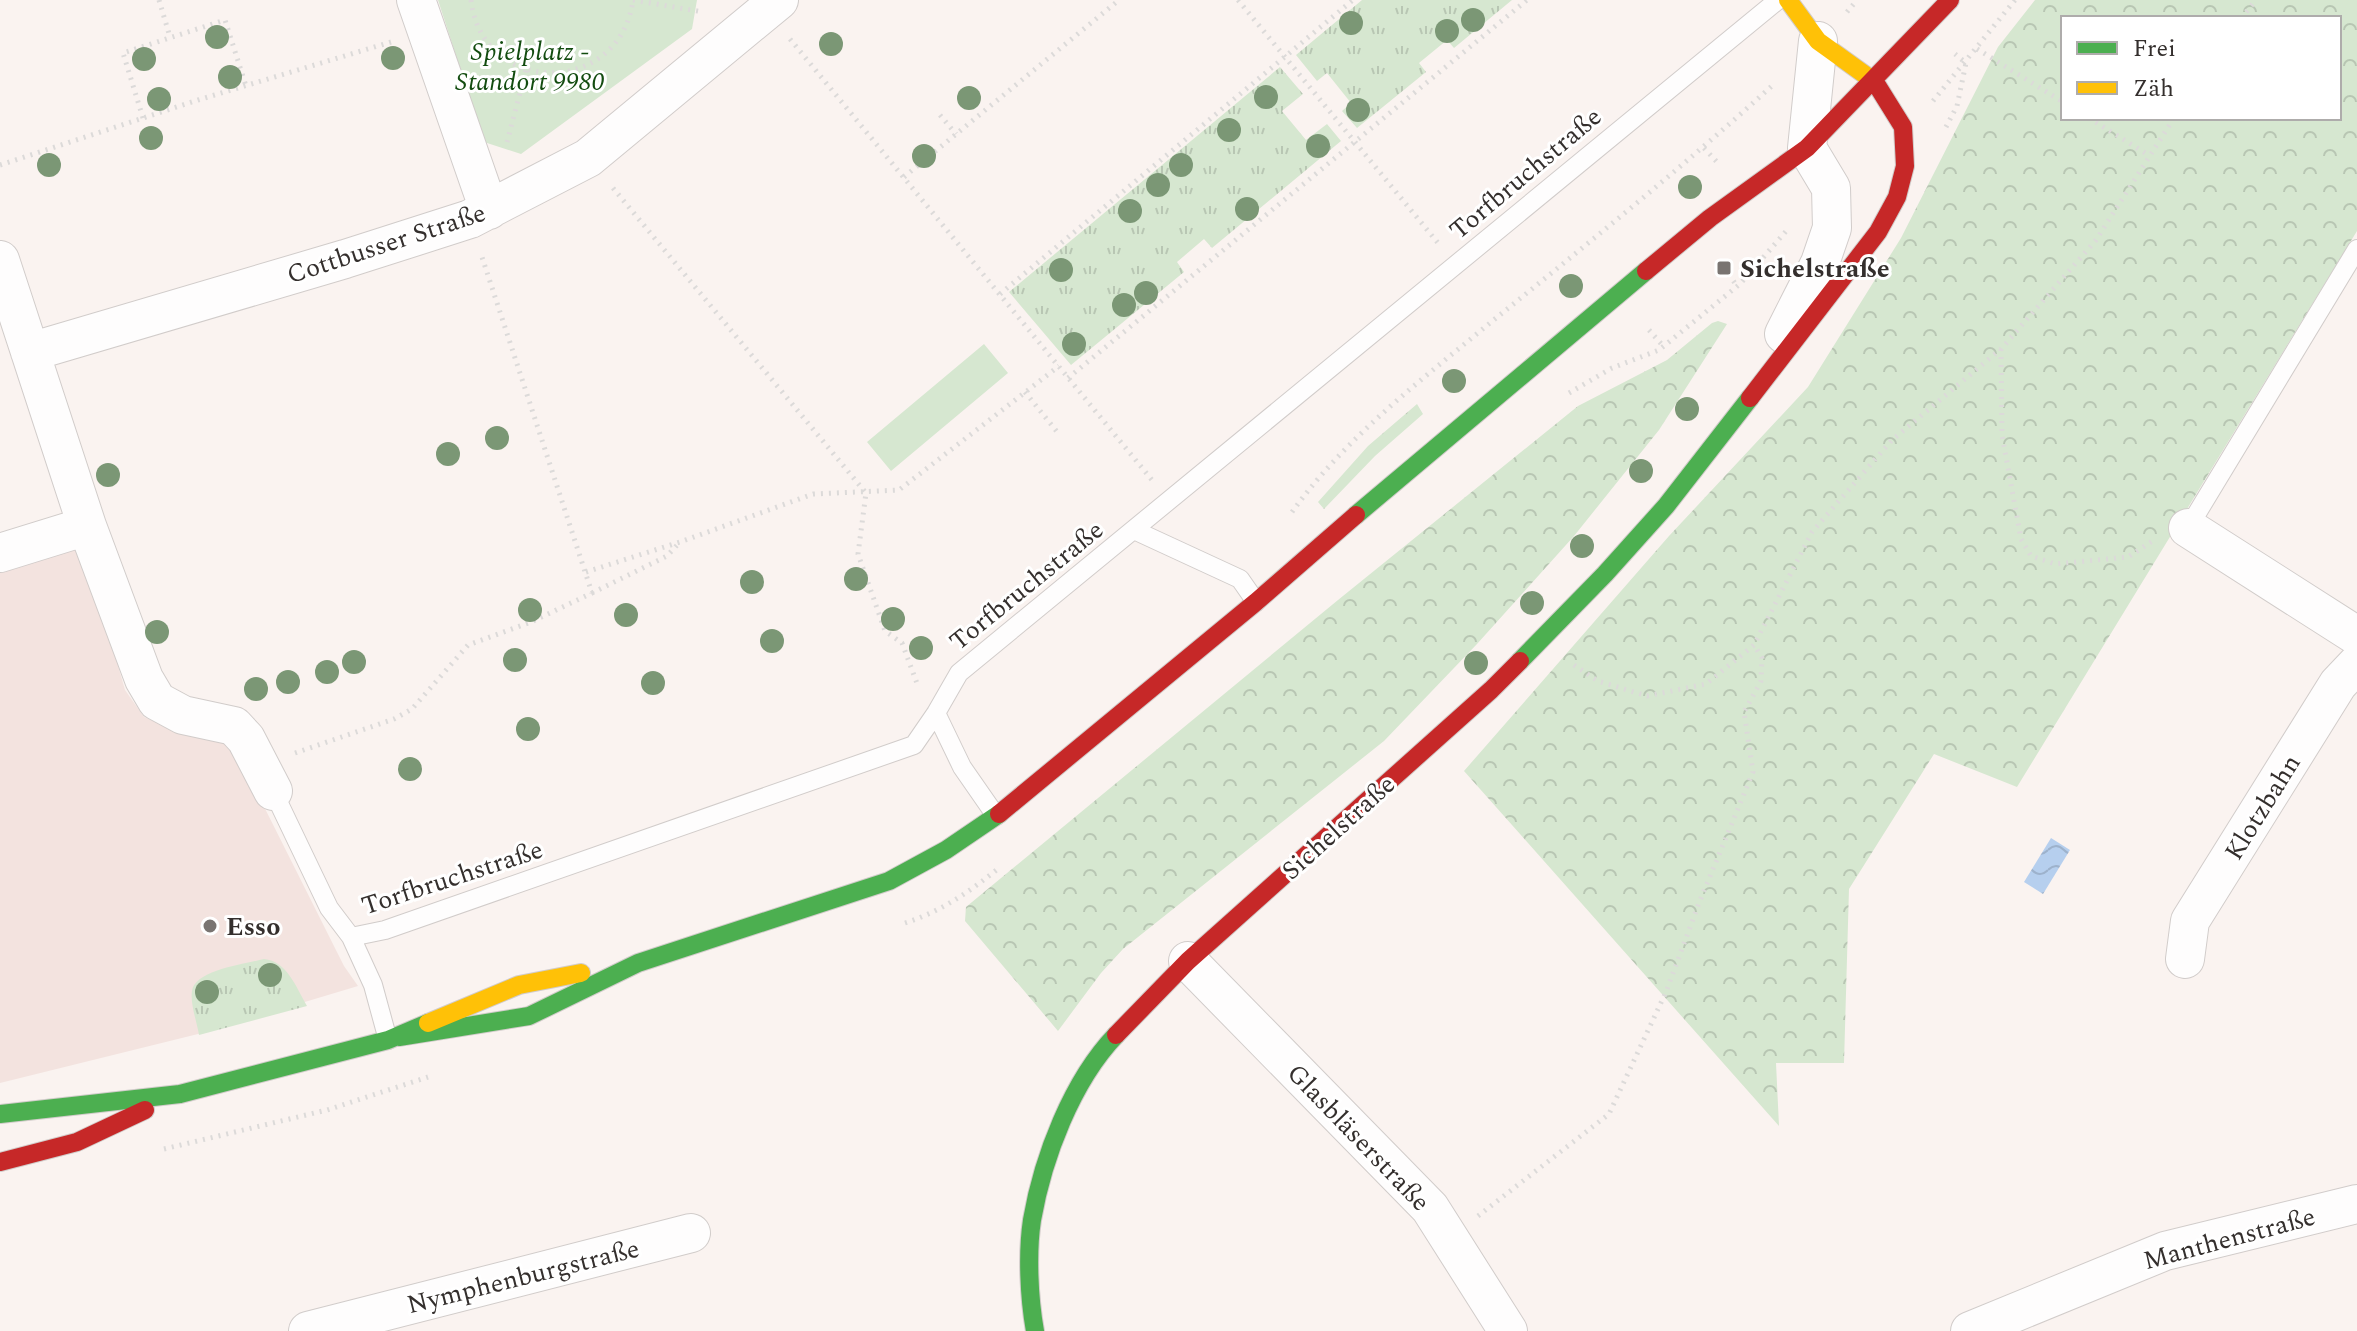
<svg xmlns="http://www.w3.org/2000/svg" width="2357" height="1331" font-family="Spectral,serif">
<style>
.built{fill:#f3e3df}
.grass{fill:url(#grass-tufts)}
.forest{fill:url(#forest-crowns);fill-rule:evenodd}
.green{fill:#d6e7d0}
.water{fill:url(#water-waves)}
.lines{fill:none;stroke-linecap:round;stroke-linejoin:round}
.lane-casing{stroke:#d1ccca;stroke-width:20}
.street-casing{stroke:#d1ccca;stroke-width:40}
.fast-casing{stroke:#d1ccca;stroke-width:20}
.slow-casing{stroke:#d1ccca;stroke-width:20}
.jam-casing{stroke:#d1ccca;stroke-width:20}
.path{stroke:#dcdad9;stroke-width:5;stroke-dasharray:2 6;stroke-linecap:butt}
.lane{stroke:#fefdfd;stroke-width:18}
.street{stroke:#fefdfd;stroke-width:38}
.fast{stroke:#4caf50;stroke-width:18}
.slow{stroke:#ffc107;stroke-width:18}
.jam{stroke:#c62828;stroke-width:18}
.tree{fill:#7b9775}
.poi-dot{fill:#797471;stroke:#fff;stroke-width:3}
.labels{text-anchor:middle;stroke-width:6;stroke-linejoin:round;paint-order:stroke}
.park-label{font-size:26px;font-style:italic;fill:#134c10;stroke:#fff}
.street-label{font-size:26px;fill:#342f2d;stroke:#fff}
.poi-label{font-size:26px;font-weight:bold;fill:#342f2d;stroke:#fff;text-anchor:start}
</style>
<defs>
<pattern id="grass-tufts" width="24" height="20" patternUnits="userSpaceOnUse" patternTransform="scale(2)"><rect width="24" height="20" fill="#d6e7d0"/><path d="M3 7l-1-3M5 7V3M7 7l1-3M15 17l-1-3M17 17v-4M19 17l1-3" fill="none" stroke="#b8c6b3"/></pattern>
<pattern id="forest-crowns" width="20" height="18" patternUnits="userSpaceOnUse" patternTransform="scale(2)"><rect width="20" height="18" fill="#d6e7d0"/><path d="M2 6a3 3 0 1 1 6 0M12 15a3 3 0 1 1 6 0" fill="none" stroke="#b8c6b3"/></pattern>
<pattern id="water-waves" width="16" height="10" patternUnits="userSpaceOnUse" patternTransform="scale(2)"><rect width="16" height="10" fill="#b6cfee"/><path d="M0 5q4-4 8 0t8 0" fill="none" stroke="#9db2cc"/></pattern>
</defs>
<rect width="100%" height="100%" fill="#faf3f0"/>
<!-- built -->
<path class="built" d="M82,540L125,690L144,717L190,736L230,739L344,966L358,986L198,1034L0,1083V568Z"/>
<!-- grass -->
<path class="grass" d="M1362,0H1512L1454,48L1447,40L1419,63L1426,72L1357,128L1342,111L1351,103L1327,73L1317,81L1296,55Z
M1280,67L1303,94L1282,111L1306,140L1327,124L1341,141L1212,248L1204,239L1177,262L1184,272L1071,365L1009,292Z
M1417,404L1423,414L1375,456L1324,509L1318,502L1368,446Z
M264,959C287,961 296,987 307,1006L199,1035C197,1022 190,1004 192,991C195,970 245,964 264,959Z"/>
<!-- forest -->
<path class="forest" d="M2035,0H2357V231L2017,787L1934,754L1849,889L1844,1063H1776L1779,1126L1464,771L1669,536L1808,387L1901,238L1998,47ZM2063,18H2339V118H2063Z
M1718,321L1727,324L1659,430L1574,536L1477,644L1384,741L1123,949L1101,973L1058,1031L965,921L966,907L1338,600L1578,406L1667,360L1712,323Z"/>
<!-- green -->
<path class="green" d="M438,0H697L692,29L521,154L484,142Z
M984,344L1008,373L891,471L867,442Z"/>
<!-- water -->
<path class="water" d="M2051,838L2070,850L2043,894L2024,882Z"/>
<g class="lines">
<!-- lane casing -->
<g class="lane-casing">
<path id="lane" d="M2188,528L2357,249
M1134,530L1240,579L1256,602
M936,713L962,767L996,816
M273,791L329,908L351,937L385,930L914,745L936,713L959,673L1778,0
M351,937L373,985L388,1040"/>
</g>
<!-- street casing -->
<g class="street-casing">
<path id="street" d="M416,0L489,210
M0,260L87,526L144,679L157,701L183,715L234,726L246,739L273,791
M1784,334L1820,263L1832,228L1831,188L1807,148L1818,41
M30,352L345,259L470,219L588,158L779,0
M2188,528L2357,636
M0,553L87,526
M2185,959L2190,921L2338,684L2357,664
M1188,961L1430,1208L1508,1331
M308,1331L691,1233
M1970,1331L2165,1251L2357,1204"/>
</g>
<!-- fast casing -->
<g class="fast-casing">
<path id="fast" d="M1356,515L1646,271
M1520,661L1605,574L1666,506L1750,398
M399,1037L529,1016L638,963L889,881L946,850L999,814
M0,1114L180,1094L388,1040L428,1023
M1035,1331C1029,1298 1027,1253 1032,1220C1043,1157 1072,1081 1116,1035"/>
</g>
<!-- slow casing -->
<g class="slow-casing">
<path id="slow" d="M1788,0L1818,41L1875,82
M428,1023L519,985L581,973"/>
</g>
<!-- jam casing -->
<g class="jam-casing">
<path id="jam" d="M1646,271L1710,218L1807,148L1950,0
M1750,398L1878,232L1897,197L1905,166L1903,127L1875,82
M999,814L1256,602L1356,515
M1116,1035L1188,961L1491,690L1520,661
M0,1162L77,1142L145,1110"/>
</g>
<!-- path -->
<path class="path" d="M159,0L170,37
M471,0C482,97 620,97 633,0
M633,0L703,12
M1238,0L1438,243
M1847,12L1857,0
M2241,18L2256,0
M790,39L1152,480
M1977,49L2063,102
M1933,101L2015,0
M940,115L956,134
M143,118L123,53L225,20L246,86
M2089,118L2150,156
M1946,127L1957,106L1966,63L1955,54
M507,142L526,70
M1704,148L1717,162
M0,165L198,100L391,42
M904,177L1119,0
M613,188L866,493L858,554L885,631L902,643L918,686
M1724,268L1737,286
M1000,294L1353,0
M1649,330L1664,347
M2001,349L2002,435L2021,539L2031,556L2055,564L2128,557L2154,540
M1068,378L1527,0
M1025,392L1058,433
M1569,393L1612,368L1659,350L1740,284L1788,229
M1292,512C1346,437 1420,381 1490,323C1586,245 1683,167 1774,84
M586,572L680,542L813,494L899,490L1059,366
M592,593L667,556L679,543
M1574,665L1598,681L1647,696L1706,684L1754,645L1812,532L1892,440L2001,349L2096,240L2174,118
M295,753L394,719L412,709L468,645L531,622L592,593L481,254
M905,923C942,911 969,892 999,868
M164,1149L327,1110L428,1077
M1478,1216L1609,1114L1666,992L1699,903L1753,772L1744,712L1761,681L1762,658L1754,645"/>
<!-- lane -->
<use href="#lane" class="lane"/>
<!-- street -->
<use href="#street" class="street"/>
<!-- fast -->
<use href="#fast" class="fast"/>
<!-- slow -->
<use href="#slow" class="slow"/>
<!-- jam -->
<use href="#jam" class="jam"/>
</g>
<!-- trees -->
<g class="tree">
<circle cx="1473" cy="20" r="12"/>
<circle cx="1351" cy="23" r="12"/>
<circle cx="1447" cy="31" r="12"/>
<circle cx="217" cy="37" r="12"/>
<circle cx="831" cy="44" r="12"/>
<circle cx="393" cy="58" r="12"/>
<circle cx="144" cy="59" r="12"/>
<circle cx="230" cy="77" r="12"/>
<circle cx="1266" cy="97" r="12"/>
<circle cx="969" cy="98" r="12"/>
<circle cx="159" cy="99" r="12"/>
<circle cx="1358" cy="110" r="12"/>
<circle cx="1229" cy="130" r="12"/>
<circle cx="151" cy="138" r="12"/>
<circle cx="1318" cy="146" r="12"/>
<circle cx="924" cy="156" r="12"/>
<circle cx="49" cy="165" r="12"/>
<circle cx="1181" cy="165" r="12"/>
<circle cx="1158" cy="185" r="12"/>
<circle cx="1690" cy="187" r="12"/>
<circle cx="1247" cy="209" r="12"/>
<circle cx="1130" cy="211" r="12"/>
<circle cx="1061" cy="270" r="12"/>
<circle cx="1571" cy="286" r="12"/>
<circle cx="1146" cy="293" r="12"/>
<circle cx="1124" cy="305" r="12"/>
<circle cx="1074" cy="344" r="12"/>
<circle cx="1454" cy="381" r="12"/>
<circle cx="1687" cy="409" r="12"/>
<circle cx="497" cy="438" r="12"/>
<circle cx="448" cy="454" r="12"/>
<circle cx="1641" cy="471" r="12"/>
<circle cx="108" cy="475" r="12"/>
<circle cx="1582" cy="546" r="12"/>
<circle cx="856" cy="579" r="12"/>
<circle cx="752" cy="582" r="12"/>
<circle cx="1532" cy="603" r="12"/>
<circle cx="530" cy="610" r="12"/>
<circle cx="626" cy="615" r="12"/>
<circle cx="893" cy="619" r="12"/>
<circle cx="157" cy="632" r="12"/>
<circle cx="772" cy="641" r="12"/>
<circle cx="921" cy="648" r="12"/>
<circle cx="515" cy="660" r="12"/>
<circle cx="354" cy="662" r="12"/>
<circle cx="1476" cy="663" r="12"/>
<circle cx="327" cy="672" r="12"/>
<circle cx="288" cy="682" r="12"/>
<circle cx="653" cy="683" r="12"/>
<circle cx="256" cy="689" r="12"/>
<circle cx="528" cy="729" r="12"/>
<circle cx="410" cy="769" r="12"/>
<circle cx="270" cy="975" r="12"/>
<circle cx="207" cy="992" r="12"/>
</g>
<!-- markers -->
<g class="poi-dot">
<rect x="1716" y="260" width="16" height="16" rx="4"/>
<circle cx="210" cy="926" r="8"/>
</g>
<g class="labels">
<!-- park labels -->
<g class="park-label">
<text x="530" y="60">Spielplatz -<tspan x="530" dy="30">Standort 9980</tspan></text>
</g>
<!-- street labels -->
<g class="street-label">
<text transform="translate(1525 173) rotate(-40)" y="9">Torfbruchstraße</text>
<text transform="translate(386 243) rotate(-18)" y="9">Cottbusser Straße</text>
<text transform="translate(1026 585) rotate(-39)" y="9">Torfbruchstraße</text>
<text transform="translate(2262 807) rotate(-58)" y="9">Klotzbahn</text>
<text transform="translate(1338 827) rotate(-42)" y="9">Sichelstraße</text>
<text transform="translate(452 877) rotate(-18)" y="9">Torfbruchstraße</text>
<text transform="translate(1359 1137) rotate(46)" y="9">Glasbläserstraße</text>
<text transform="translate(2229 1238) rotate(-15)" y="9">Manthenstraße</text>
<text transform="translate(523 1276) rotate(-14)" y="9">Nymphenburgstraße</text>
</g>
<!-- poi labels -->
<g class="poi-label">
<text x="1740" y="277">Sichelstraße</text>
<text x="226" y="935">Esso</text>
</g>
</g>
<!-- legend -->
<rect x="2061" y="16" width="280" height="104" fill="#ffffff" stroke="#aeacab" stroke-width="2"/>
<rect x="2077" y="42" width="40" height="12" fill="#4caf50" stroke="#aeacab" stroke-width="2"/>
<text x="2133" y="56" font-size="24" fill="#342f2d">Frei</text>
<rect x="2077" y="82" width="40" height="12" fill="#ffc107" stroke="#aeacab" stroke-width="2"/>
<text x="2133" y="96" font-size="24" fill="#342f2d">Zäh</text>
</svg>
